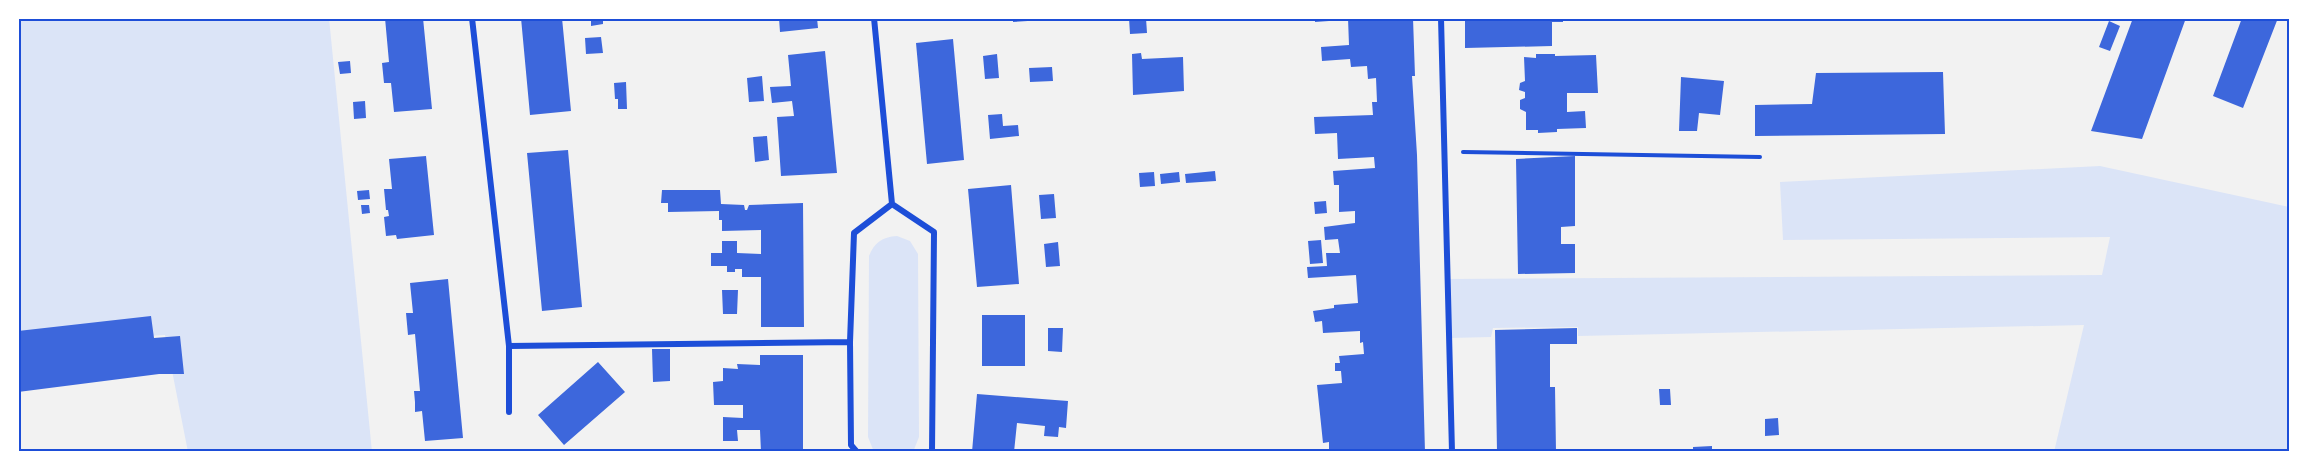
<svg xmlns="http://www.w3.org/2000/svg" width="2307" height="470" font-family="Barlow,sans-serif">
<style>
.green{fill:#dbe4f7}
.building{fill:#3d67dc}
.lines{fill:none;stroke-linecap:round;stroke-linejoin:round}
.path{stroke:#1d4ed8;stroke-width:4}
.minor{stroke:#1d4ed8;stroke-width:6}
.neatline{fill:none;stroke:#1d4ed8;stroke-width:2}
</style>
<rect width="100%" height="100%" fill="#f2f2f2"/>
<!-- green -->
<path class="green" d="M18,18H329L372,452H188L165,335L18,343Z
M2100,166L2289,207V452H2054L2084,325L1578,336V327L1493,328L1491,337L1449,338L1448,279L2102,275L2110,237L1783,240L1780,182Z
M897,236L910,241L918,254L919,437L913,452H874L868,437L869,256C874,243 882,237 897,236Z"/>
<!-- building -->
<path class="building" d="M385,18H423L432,109L394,112L391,83H384L382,63L389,62Z
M521,18H562L571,111L530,115Z
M591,18H603V24L591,26Z
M779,18H817L818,28L780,32Z
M1013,18H1043V20L1013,22Z
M1129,18H1146L1147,33L1130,34Z
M1315,18H1343V20L1315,22Z
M1348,18H1413L1415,76H1412L1417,155L1425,452H1329V442L1323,443L1317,385L1342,383L1341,371H1335V363H1340L1339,356L1364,354L1363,342L1360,343V331L1323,333L1322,321L1315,322L1313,311L1334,308V305L1358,303L1356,275L1308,278L1307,267L1327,266L1326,253H1340L1338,239L1325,240L1324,227L1355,223V211L1339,212V185H1334L1333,171L1375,168L1374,157L1338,159L1337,133L1315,134L1314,117L1373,115L1372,102H1377L1376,78L1368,79L1367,66L1351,67L1350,59L1322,61L1321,47L1349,45Z
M1465,18H1563V22H1552V46L1465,48Z
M2133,18H2186L2142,139L2091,131Z
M2242,18H2278L2243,108L2213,96Z
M2109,21L2120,26L2110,51L2099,47Z
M601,37L603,53L586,54L585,38Z
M953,39L964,160L927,164L916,43Z
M825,51L837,173L781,176L777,117L794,116L792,101L772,103L770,87L791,86L788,55Z
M1141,53L1142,59L1183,57L1184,91L1133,95L1132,54Z
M997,54L999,78L985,79L983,56Z
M1536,54H1555V56L1596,55L1598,93H1567V112L1585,111L1586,128L1557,129V132L1538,133V130H1526V112L1520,109V100L1525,98V92L1519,90L1520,83L1525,81L1524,57L1536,58Z
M350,61L351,73L340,74L338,62Z
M1052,67L1053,81L1030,82L1029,68Z
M1943,72L1945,134L1755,136V105L1812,104L1816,73Z
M762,76L764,101L749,102L747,78Z
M1681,77L1724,81L1720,115L1699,113L1697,131H1679Z
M626,82L627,109H618V99H615L614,83Z
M365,101L366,118L354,119L353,102Z
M1002,114L1003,126L1018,125L1019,136L990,139L988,115Z
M767,136L769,160L755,162L753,137Z
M568,150L582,307L542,311L527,153Z
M426,156L434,235L397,239L396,235L386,236L384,217L389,216L388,210H386L384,189H392L389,159Z
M1575,156V226L1561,227V244H1575V273L1518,274L1516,159Z
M1215,171L1216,181L1186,183L1185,174Z
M1154,172L1155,186L1140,187L1139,173Z
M1179,172L1180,182L1161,184L1160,174Z
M1011,185L1019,284L977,287L968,189Z
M369,190L370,199L358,200L357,191Z
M662,190H720L721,204L744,205L745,210H747L749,205L803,203L804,327H761V277H742V269H735V272H727V266H711V253H722V241H737V253L761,254V230L722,231V220H719V211L668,212V203H661Z
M1054,194L1056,218L1041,219L1039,195Z
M1326,201L1327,213L1315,214L1314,202Z
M361,205H369L370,213L362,214Z
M1321,240L1323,263L1310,264L1308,241Z
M1058,242L1060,266L1046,267L1044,244Z
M448,279L463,438L425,441L422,411L415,412V402L414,391H420L415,334L408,335L406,313H413L410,283Z
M722,290H738L737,314H723Z
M982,315H1025V366H982Z
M151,316L154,338L180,336L184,374H159L18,392V331Z
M1048,328H1063L1062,352L1048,351Z
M1577,328V344H1550V387H1555L1556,452H1497L1495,330Z
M652,349H670V381L653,382Z
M760,355H803V452H761L760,430H737L738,441H723V417L743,418V405H714L713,382L723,381V368L738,369L737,364L760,365Z
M598,362L625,392L564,445L538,415Z
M1659,389H1670L1671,405H1660Z
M977,394L1068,401L1066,428L1059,427L1058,437L1044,436L1045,426L1017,423L1014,452H972Z
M1778,418L1779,435L1765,436V419Z
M1712,446V452H1693V447Z"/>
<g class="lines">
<!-- path -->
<path class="path" d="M1463,152L1760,157"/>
<!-- minor -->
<path class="minor" d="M472,18L509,346V412
M874,18L892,204
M1441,18L1452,452
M892,204L934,232L932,452
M509,346L850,342
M857,452L851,445L850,342L854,233L892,204"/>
</g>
<!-- border -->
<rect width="2307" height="470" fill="none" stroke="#ffffff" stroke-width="39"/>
<rect x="20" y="20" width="2268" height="430" class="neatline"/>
</svg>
